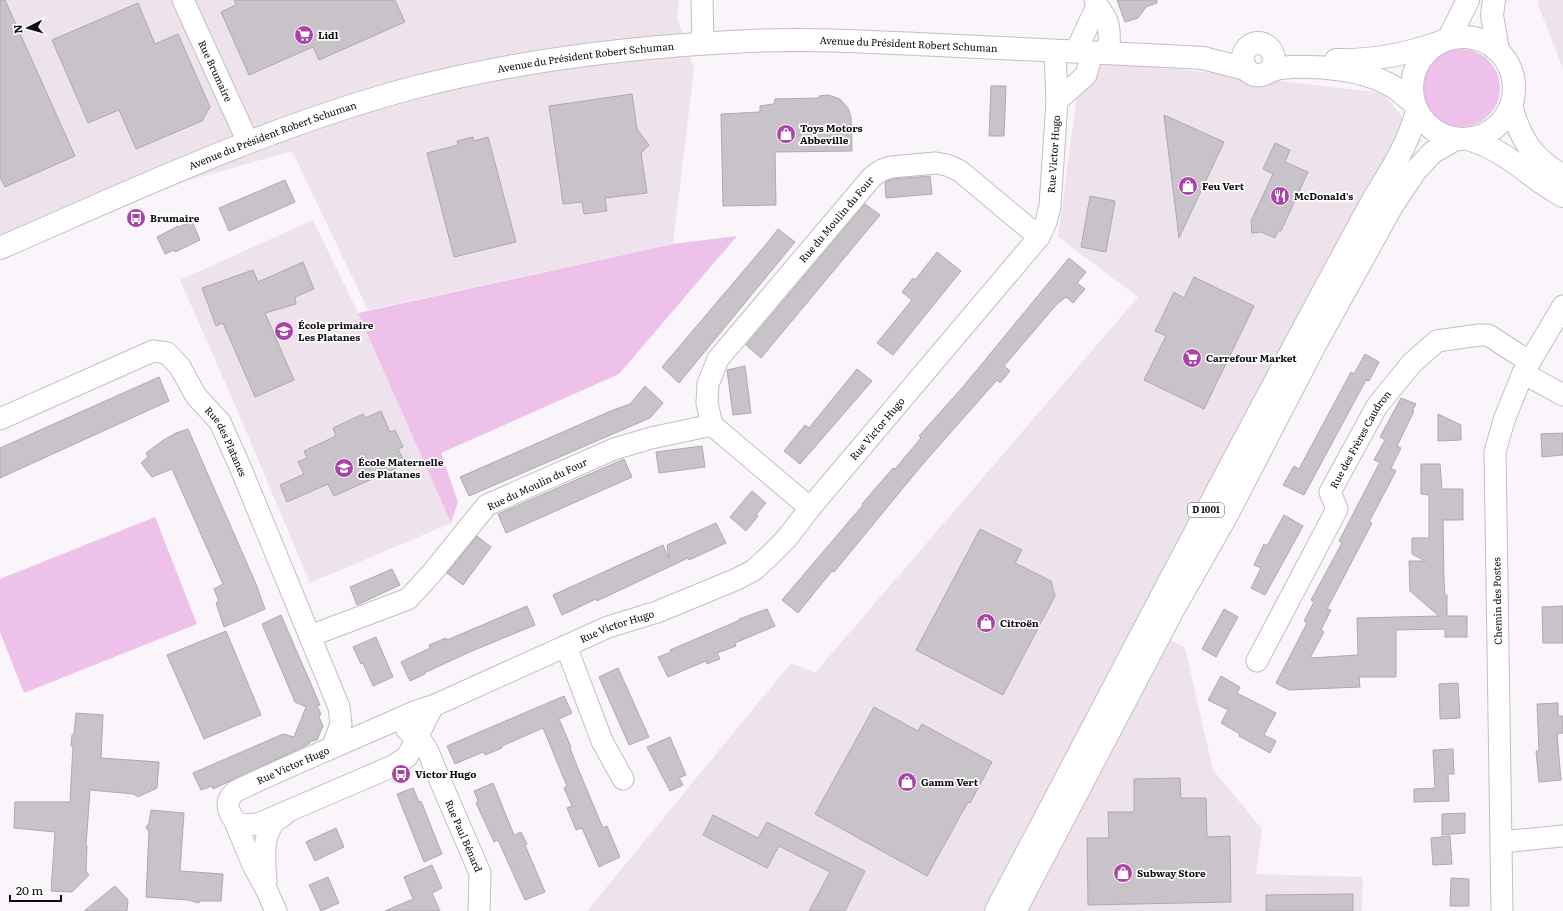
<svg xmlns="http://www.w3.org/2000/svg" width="1563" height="911" font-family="Literata,serif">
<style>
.built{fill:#eee3ed}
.green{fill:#eec1ea}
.building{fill:#c8c3c8;stroke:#aea9ad}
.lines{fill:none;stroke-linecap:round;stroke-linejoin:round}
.minor-casing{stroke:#c3bec3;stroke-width:23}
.tertiary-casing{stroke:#c3bec3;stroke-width:24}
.primary-casing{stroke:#c3bec3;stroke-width:24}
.minor{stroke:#fff;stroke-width:21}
.tertiary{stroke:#fff;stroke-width:22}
.primary{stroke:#fff;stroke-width:22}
.labels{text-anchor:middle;stroke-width:3.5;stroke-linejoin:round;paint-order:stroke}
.shield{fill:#fff;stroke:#555455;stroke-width:1}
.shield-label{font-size:9px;font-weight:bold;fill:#0c0b0c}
.poi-label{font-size:10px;font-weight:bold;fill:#0c0b0c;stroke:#fff;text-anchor:start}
.street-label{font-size:10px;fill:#0c0b0c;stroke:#fff}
</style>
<rect width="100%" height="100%" fill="#faf5fa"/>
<!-- built -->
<path class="built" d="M0,0H679L677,17L694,69L673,244L368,310L292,151L124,199L0,253Z
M1538,0H1563V69L1539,7Z
M1082,58L1383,93L1421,140L1348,264L1150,629L1185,648L1213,770L1262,829L1256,874L1363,877L1362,911H587L791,663L815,673L1138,297L1058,237Z
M313,220L358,313L451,523L310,583L238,412L180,280Z"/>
<!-- green -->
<path class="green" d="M1422 88a39 39 0 1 1 78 0a39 39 0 1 1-78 0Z
M737,236L619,374L441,453L458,502L451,523L358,313L673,244Z
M155,517L197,624L24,693L0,632V579Z"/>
<!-- building -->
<path class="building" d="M0,0H5L75,156L5,187L0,177Z
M234,0H395L405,22L319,60L313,47L249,75L221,12L236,5Z
M1117,0H1157V3L1146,7L1138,18L1125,22Z
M138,3L155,44L178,34L210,107L202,121L136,149L119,110L88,123L52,40Z
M991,86H1006L1004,136H989Z
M632,94L637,129L649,145L641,153L647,193L605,198L607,211L584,214L582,202L563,204L549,106Z
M828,95L840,99L848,108L851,117L852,151L775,152L776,205L723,206L721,114L760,112V106L774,104L775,99L819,98V96Z
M1164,115L1224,142L1179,238Z
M473,137L474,141L488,137L516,242L454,257L427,153L458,145L457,141Z
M1275,143L1290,150L1285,162L1308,172L1281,231H1278L1275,238L1261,232L1252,233L1251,221L1273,174L1263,169Z
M930,176L932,194L886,198L885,183L887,181L893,179Z
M285,180L295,202L229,231L219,208Z
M1090,196L1115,201L1106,252L1081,247Z
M865,204L880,215L761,358L746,345Z
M192,221L200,240L175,252L174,250L165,254L157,237L178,226L179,227Z
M778,229L795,242L679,383L662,367L768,242Z
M937,252L961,271L893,355L877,343L912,300L902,292L913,278L915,280Z
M1069,258L1086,272L1077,283L1085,289L1073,303L1066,297L1057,304L1004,366L1010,371L1000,383L997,380L922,465L834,572L832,571L798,613L782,600L863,505L862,504L874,490L893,468L895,469L921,438L919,436L962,388Z
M303,262L314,289L295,297L296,304L265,313L294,380L255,397L223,323L216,326L202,288L253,270L258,282Z
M1194,277L1254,306L1204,409L1144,380L1166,336L1155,331L1165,311L1174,292L1184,298Z
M1365,354L1379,362L1369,381L1366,380L1304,495L1283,485L1294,466L1299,469L1351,372L1354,374Z
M745,366L751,413L733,415L727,370Z
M857,369L872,381L800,464L784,451L805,425L809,428Z
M159,377L169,401L0,478V448Z
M645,386L663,403L650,418L469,496L460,477L613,410L630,404Z
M1401,398L1416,404L1412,411H1414L1397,446L1401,448L1391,468L1396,471L1369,522L1372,523L1327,609L1331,610L1321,630L1324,632L1310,658L1358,655L1357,618L1439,616L1410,591L1409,561H1425L1412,554V538H1429V495L1421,494V464H1440L1442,489H1463V520H1443L1444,580L1445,595H1447V616H1467V637H1445V629L1396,630V677H1359L1360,687L1289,690L1276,683L1307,623L1304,621L1314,602L1311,600L1342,543L1339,541L1380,462L1374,460L1385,440L1380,437Z
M381,411L390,432L395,430L403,447L398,449L406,464L334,496L328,484L287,502L280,485L304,474L298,462L307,458L304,451L336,436L333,428L363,414L365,418Z
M1438,414L1461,425V440L1438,441Z
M188,429L256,584L265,609L224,627L216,603L219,601L214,589L223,584L172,469L152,477L141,463L148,457L146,453L162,441L176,433Z
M1563,433V455L1542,457L1541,434Z
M702,446L705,467L659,473L656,452Z
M624,459L632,477L506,533L498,514Z
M752,491L766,503L756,515L758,516L746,531L730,517Z
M1284,515L1303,526L1265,595L1251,588L1261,568L1254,565L1264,544L1267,546Z
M716,523L726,543L689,560L688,558L597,601L596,599L562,615L553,595L663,545L669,559L667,545Z
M980,529L1022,550L1015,563L1051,581L1055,596L1003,695L916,650Z
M477,536L491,547L463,585L447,573Z
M392,569L400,585L357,605L350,587Z
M527,606L535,625L472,651L424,673L425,674L410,681L401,662L430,648L429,645L446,638L447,640Z
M1563,606V643H1543L1542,607Z
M767,609L775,626L735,643L736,646L717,653L720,659L707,664L706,661L668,677L658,657L671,652L670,650L740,620L739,619Z
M1224,609L1238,617L1216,657L1202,649Z
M281,615L320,705L317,706L321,714L319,717L323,726L317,740L310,741V743L303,747L213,789L212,786L201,790L193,773L283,734L294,737L306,707L295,702L262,624Z
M226,631L261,715L204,739L167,655Z
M376,637L393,677L373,686L363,663L361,664L353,647Z
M618,668L649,737L629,745L599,677Z
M1221,676L1240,687L1237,693L1276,713L1264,735L1276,741L1270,753L1239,736L1240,734L1221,723L1228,710L1208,700Z
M1458,683L1460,718L1440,719L1439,684Z
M564,696L572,713L559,719L571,747L570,748L579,771L603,828L607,826L620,857L599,867L582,828L576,830L567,808L572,806L564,788L567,786L543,728L502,746V748L485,755L483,752L455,764L447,746Z
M1558,703V716H1563V733L1557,734L1561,780L1539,782L1536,751H1539L1537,704Z
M874,707L918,731L922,724L992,762L970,803L968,802L927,876L815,814Z
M76,713L103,715L101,758L159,762L157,788L138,797L134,794L90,790L86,846H87L86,871L89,875L72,892L51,891L55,832L14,828L15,802H70L73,746H71L72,735L74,734Z
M670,737L686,775L679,778L683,785L670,791L647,747Z
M1453,749L1454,774H1448L1449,801L1414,802V789L1435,788L1433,750Z
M1180,778L1181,798H1206L1207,837L1230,836L1231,902L1088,905L1087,838H1109L1108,812H1134V779Z
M493,783L514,835L521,832L527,844L525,845L545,892L525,900L498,840L494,842L476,803L478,801L474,791Z
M413,788L419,802L421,801L442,854L424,862L397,794Z
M151,810L184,813L180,871L223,874L221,901H199V903L188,900L146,897L149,832L146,827L149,823Z
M1465,813V833L1442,835V814Z
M713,815L758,838L767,822L865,871L845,911H809L830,872L779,846L767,868L703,835Z
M336,828L344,847L315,861L306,842Z
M1450,836L1452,864L1433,865L1431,838Z
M432,865L442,888L432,893L440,911H385L413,899L404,877Z
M328,877L339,903L321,911L309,885Z
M1451,878L1469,879V906H1450Z
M115,886L128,900L127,911H84Z
M1353,894V911H1266V895Z"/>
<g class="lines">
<!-- minor casing -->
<g class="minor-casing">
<g id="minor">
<path id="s1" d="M183,0L248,142"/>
<path d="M702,0L703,43"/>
<path d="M1095,0C1097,7 1102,11 1105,17C1111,27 1109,41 1109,53"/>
<path d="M1076,51L1097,6"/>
<path d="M1057,101L1086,75L1092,53"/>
<path d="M1523,373L1563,395"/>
<path id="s2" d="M0,419L153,351L167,353L180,367L196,396L220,422L241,469L339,707L341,724L333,746"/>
<path id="s3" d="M810,508L712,425L707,403L708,384L718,359L872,177L882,170L891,167L936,163L947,165L960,171L1039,237"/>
<path d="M310,636L408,599L431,574L487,505L614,449L651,438L712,425"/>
<path d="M566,646L602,741L623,779"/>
<path id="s4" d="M1257,661L1337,509L1330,492L1377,406L1412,363L1437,341L1479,335H1488L1530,362"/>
<path id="s5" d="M433,706L407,757L393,766L258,824C252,824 245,826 239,823C231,820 225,805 230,798C231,795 234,793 236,791C284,768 332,748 380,727C398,720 414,710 433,706L608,627L657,612L737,579L754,570L768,557L787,538L810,508L1039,237L1046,222L1050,206L1057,101L1055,51"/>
<path id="s6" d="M407,730C422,740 427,746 433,764L480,873L479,911"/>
<path d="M234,819L252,863L267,891L276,911"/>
<path d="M1501,842L1563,836"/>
<path d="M266,882C265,863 261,839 274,822C277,819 282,817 285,814"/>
<path d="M1502,911L1495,452L1504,420L1523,373L1563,306"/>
</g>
</g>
<!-- tertiary casing -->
<g class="tertiary-casing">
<g id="tertiary">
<path d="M1336,60C1371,61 1403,55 1435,44"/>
<path d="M1269,72C1284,54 1261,33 1247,48C1239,57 1243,72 1255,75C1264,77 1271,69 1280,68C1315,64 1369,69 1398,90C1403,94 1408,99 1414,103"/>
<path d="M1511,106C1521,140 1532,158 1563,176"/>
<path d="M1467,139C1506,149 1529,178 1563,196"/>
<path id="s7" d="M0,248C136,189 272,125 416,87C525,59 638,46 750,41C813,38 875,42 938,45C1014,49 1090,52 1167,56L1203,58L1246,69"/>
</g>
</g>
<!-- primary casing -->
<g class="primary-casing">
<path id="primary" d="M1494,0L1492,15L1498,50
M1412 88a51 51 0 1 1 102 0a51 51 0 1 1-102 0Z
M1449,38L1468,0
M996,911C1122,673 1245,434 1374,198C1392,169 1408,144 1417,111
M1015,911L1173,610L1227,515L1315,345L1392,206L1416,170L1433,152L1456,139"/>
</g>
<!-- minor -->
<use href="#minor" class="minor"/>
<!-- tertiary -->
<use href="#tertiary" class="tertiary"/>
<!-- primary -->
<use href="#primary" class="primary"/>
</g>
<!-- icons -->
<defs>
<g id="supermarket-disc" transform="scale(1)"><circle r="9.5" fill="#ab44a7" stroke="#fff"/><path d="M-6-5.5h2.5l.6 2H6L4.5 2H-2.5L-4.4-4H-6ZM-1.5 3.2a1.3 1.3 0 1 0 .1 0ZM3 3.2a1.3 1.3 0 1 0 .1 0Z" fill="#fff"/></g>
<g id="shop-disc" transform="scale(1)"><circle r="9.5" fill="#ab44a7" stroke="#fff"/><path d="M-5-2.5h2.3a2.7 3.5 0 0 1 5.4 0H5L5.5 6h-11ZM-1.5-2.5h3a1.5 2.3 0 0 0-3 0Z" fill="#fff"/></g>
<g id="restaurant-disc" transform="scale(1)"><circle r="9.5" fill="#ab44a7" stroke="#fff"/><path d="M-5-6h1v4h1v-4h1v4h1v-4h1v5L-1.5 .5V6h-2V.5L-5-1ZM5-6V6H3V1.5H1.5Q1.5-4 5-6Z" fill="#fff"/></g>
<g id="bus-disc" transform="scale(1)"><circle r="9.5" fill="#ab44a7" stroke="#fff"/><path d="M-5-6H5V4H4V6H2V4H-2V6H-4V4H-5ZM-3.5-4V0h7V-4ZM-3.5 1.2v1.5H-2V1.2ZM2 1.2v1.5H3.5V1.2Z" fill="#fff"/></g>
<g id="school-disc" transform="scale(1)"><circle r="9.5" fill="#ab44a7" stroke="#fff"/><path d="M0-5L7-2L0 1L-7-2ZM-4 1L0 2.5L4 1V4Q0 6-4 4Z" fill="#fff"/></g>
</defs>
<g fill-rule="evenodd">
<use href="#supermarket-disc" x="304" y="35"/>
<use href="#shop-disc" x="786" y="134"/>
<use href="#shop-disc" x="1188" y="186"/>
<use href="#restaurant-disc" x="1280" y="196"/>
<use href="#bus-disc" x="136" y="218"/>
<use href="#school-disc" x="284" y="331"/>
<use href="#supermarket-disc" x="1192" y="358"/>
<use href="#school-disc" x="344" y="468"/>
<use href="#shop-disc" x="986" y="623"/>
<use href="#bus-disc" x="401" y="774"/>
<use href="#shop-disc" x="907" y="782"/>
<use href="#shop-disc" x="1123" y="873"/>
</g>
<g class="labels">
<!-- shield labels -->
<rect class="shield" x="1188" y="503" width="36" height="14" rx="3"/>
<g class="shield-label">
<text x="1206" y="513">D 1001</text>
</g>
<!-- poi labels -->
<g class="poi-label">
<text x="318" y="39">Lidl</text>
<text x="800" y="132">Toys Motors<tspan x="800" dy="12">Abbeville</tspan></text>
<text x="1202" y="190">Feu Vert</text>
<text x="1294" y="200">McDonald's</text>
<text x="150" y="222">Brumaire</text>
<text x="298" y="329">École primaire<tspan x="298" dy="12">Les Platanes</tspan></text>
<text x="1206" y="362">Carrefour Market</text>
<text x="358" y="466">École Maternelle<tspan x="358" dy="12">des Platanes</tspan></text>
<text x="1000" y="627">Citroën</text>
<text x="415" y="778">Victor Hugo</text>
<text x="921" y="786">Gamm Vert</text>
<text x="1137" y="877">Subway Store</text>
</g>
<!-- street labels -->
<g class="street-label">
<text dy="4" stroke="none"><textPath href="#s7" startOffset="943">Avenue du Président Robert Schuman</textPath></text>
<text dy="4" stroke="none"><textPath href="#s7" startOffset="619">Avenue du Président Robert Schuman</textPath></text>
<text dy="4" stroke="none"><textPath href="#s1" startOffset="78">Rue Brumaire</textPath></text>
<text dy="4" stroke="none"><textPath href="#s7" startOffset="295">Avenue du Président Robert Schuman</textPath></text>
<text dy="4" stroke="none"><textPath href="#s5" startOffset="1366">Rue Victor Hugo</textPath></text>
<text dy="4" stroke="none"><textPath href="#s3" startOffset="380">Rue du Moulin du Four</textPath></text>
<text dy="4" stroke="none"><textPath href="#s5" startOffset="1030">Rue Victor Hugo</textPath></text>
<text dy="4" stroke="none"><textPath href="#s4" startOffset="251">Rue des Frères Caudron</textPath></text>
<text dy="4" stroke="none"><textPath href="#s2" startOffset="289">Rue des Platanes</textPath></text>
<text transform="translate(537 484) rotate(-25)" y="4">Rue du Moulin du Four</text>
<text transform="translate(1497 601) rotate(-91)" y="4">Chemin des Postes</text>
<text dy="4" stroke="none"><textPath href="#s5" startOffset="694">Rue Victor Hugo</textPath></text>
<text dy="4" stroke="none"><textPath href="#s5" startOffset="341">Rue Victor Hugo</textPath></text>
<text dy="4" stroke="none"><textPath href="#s6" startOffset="122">Rue Paul Bénard</textPath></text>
</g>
</g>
<!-- north arrow -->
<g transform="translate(28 28) rotate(264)" stroke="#ffffff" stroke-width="3" paint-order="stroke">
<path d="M0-3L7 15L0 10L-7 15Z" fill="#0c0b0c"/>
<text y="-6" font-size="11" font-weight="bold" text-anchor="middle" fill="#0c0b0c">N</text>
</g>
<!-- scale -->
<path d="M10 895v6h51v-6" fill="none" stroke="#0c0b0c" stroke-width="2"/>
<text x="16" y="895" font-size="12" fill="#0c0b0c" stroke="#ffffff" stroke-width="3" paint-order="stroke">20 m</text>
</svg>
